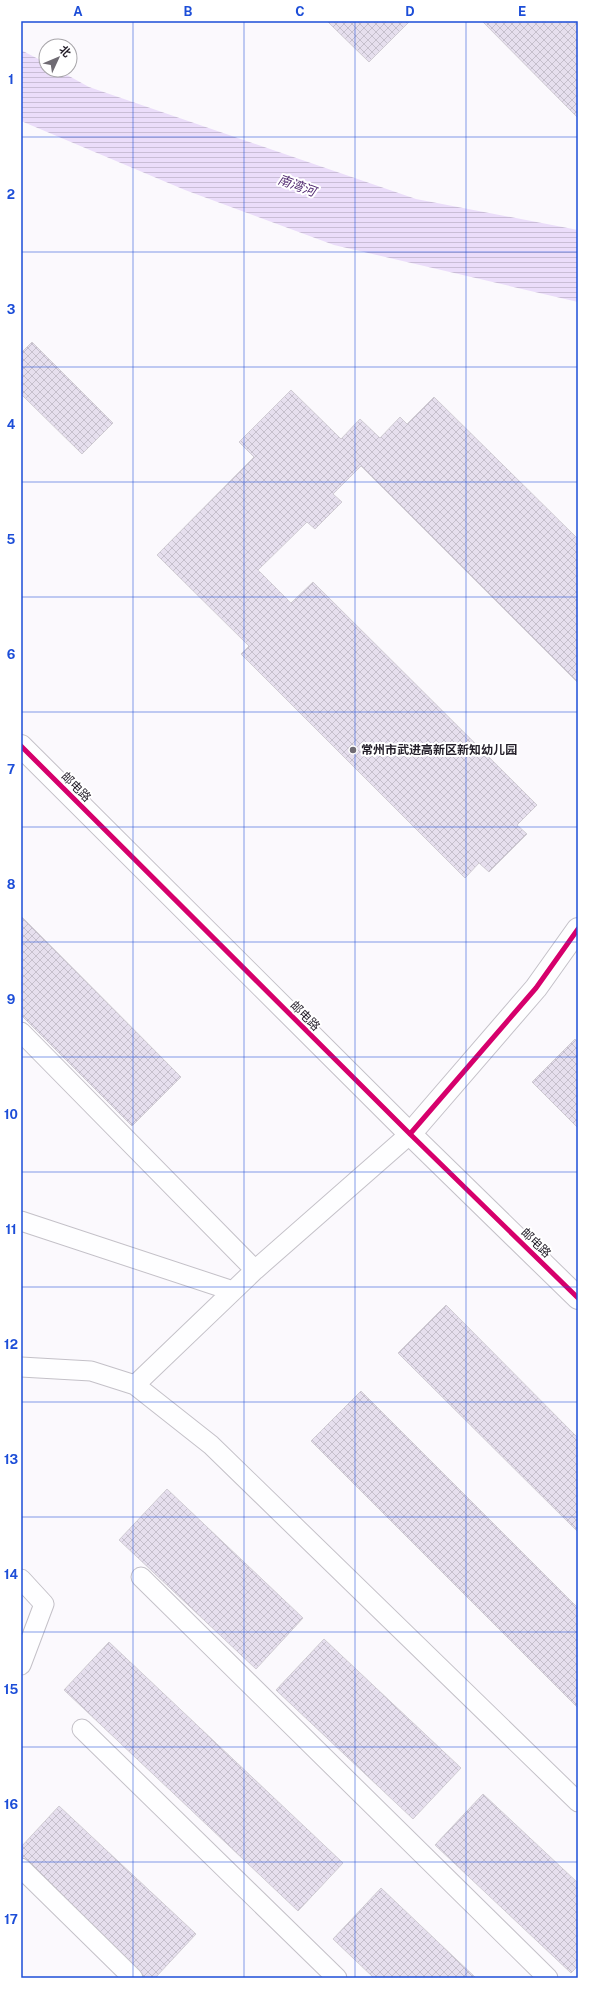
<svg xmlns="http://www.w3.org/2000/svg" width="599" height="1999" font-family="'Public Sans','Noto Sans SC',sans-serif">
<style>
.water{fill:url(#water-rules)}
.building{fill:url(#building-cross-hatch);stroke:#d0ccd3}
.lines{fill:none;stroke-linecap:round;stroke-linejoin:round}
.lane-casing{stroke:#c4c1c8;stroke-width:21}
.street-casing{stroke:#c4c1c8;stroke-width:24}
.secondary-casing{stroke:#c4c1c8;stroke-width:24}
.lane{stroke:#fefeff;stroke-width:19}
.street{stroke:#fefeff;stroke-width:22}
.secondary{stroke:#fefeff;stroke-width:22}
.cycleway-casing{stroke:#fff;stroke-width:8}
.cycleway{stroke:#d6006c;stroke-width:5}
.grid{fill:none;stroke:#1d4ed8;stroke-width:1;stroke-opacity:0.55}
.poi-dot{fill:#6f6b73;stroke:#fff;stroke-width:1.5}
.labels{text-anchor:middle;stroke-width:4;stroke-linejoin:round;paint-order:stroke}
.poi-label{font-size:12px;font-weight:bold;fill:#231e29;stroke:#fff;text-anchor:start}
.street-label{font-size:12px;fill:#231e29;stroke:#fff}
.water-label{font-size:13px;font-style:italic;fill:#481f69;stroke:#fff}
.neatline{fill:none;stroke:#1d4ed8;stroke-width:1.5}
.grid-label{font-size:13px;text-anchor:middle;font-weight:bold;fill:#1d4ed8}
</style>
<defs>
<pattern id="water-rules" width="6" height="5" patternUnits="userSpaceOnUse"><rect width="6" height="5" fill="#ebddfa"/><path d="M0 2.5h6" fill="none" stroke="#c9bdd6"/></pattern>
<pattern id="building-cross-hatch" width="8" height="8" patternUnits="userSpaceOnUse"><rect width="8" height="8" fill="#e6dfee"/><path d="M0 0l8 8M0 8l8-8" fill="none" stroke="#c5bfcc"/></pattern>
</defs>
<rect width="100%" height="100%" fill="#fbf9fd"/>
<!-- water -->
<path class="water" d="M21,50L46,63V70H58L89,87L416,199L578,230V302L334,245L185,190L21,121Z"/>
<!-- building -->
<path class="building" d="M327,21H408L409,22L369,62Z
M482,21H578V118Z
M32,342L113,423L82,454L21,394V353Z
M291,390L341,439L360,419L380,438L400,417L407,424L434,397L578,539V683L361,466L333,494L342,502L315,529L307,522L258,570L291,603L313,582L537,805L517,825L527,834L489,872L479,863L465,878L241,654L249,646L157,555L254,457L239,442Z
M21,916L181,1077L132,1126L21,1015Z
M575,1039L578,1043V1128L532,1082Z
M446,1305L578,1438V1532L398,1353Z
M361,1391L578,1608V1708L311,1441Z
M167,1489L303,1618L256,1669L119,1540Z
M324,1639L461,1768L413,1819L276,1690Z
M109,1642L343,1863L298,1911L64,1690Z
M483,1794L578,1883V1966L571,1973L435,1845Z
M59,1806L196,1934L155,1978H141L21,1866V1847Z
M381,1888L476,1978H374L333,1939Z"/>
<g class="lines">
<!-- lane casing -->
<g class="lane-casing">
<path id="lane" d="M21,1032L255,1270
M21,1221L233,1291
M21,1367L91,1371L135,1385L211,1445L578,1802
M135,1385L255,1270L410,1134
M141,1577L548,1978
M21,1579L44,1604L21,1665
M82,1729L337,1978
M21,1868L133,1978"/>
</g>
<!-- street casing -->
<g class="street-casing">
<path id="street" d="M410,1134L536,988L578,929"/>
</g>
<!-- secondary casing -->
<g class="secondary-casing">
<path id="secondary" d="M21,746L410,1134L578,1298"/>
</g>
<!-- lane -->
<use href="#lane" class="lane"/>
<!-- street -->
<use href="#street" class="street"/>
<!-- secondary -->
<use href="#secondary" class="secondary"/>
<!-- cycleway casing -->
<g class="cycleway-casing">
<path id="cycleway" d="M21,746L410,1134L578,1298
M410,1134L536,988L578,929"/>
</g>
<!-- cycleway -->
<use href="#cycleway" class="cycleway"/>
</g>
<!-- grid -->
<path class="grid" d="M133,21V1978M244,21V1978M355,21V1978M466,21V1978M21,137H578M21,252H578M21,367H578M21,482H578M21,597H578M21,712H578M21,827H578M21,942H578M21,1057H578M21,1172H578M21,1287H578M21,1402H578M21,1517H578M21,1632H578M21,1747H578M21,1862H578"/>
<!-- markers -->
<circle class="poi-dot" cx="353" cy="750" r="4"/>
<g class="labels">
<!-- poi labels -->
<g class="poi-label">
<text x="361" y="754">常州市武进高新区新知幼儿园</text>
</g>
<!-- street labels -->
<g class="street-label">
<text transform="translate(76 787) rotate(45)" y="4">邮电路</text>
<text transform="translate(305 1016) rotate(45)" y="4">邮电路</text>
<text transform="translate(536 1243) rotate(44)" y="4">邮电路</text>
</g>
<!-- water labels -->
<g class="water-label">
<text transform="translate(297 185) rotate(20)" y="5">南湾河</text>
</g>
</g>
<!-- border -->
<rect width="599" height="1999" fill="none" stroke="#ffffff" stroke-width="44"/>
<!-- north arrow -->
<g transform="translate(58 58) rotate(46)"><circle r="19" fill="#ffffff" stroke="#a7a5a9"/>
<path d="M0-3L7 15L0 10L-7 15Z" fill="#6f6b73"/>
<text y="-6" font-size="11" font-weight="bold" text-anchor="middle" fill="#231e29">北</text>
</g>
<rect x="22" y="22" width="555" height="1955" class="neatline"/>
<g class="grid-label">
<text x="78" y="16">A</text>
<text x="188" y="16">B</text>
<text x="300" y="16">C</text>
<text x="410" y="16">D</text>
<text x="522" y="16">E</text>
<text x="11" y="84">1</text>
<text x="11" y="199">2</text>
<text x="11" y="314">3</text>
<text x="11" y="429">4</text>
<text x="11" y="544">5</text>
<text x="11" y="659">6</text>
<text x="11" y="774">7</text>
<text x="11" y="889">8</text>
<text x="11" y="1004">9</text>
<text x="11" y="1119">10</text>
<text x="11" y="1234">11</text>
<text x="11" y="1349">12</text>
<text x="11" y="1464">13</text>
<text x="11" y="1579">14</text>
<text x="11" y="1694">15</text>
<text x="11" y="1809">16</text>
<text x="11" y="1924">17</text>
</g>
</svg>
